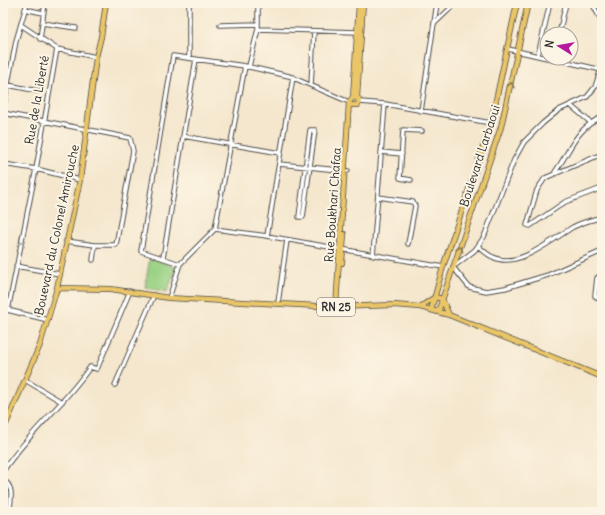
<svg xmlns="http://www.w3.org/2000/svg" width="605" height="515" font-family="Delius,sans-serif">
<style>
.green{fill:#9ad284;stroke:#627e58}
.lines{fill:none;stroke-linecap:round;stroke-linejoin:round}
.minor-casing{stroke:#494743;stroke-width:5.5}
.major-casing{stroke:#494743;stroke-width:6}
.minor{stroke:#fff;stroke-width:3.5}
.major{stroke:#eac669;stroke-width:4.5}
.oneway{stroke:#8a784a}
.oneway2{stroke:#a0a0a0}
.labels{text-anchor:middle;stroke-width:4;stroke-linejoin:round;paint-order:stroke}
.shield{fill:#fcf5e5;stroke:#6a6863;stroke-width:1}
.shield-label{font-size:11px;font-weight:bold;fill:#2b2b2b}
.street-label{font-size:12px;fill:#2b2b2b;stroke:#fcf5e5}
</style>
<rect width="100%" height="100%" fill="#fcf5e5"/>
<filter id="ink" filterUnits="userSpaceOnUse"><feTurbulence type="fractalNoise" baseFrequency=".025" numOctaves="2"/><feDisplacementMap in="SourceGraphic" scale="8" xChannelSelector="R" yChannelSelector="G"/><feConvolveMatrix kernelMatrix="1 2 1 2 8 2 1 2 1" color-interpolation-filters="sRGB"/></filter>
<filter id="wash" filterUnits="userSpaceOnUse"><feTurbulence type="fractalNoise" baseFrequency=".012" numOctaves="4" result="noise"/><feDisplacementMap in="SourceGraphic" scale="16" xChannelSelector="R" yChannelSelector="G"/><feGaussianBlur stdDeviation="0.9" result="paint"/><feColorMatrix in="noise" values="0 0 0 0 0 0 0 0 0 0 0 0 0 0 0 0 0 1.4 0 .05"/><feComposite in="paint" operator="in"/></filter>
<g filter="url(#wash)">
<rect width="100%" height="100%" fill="#f5e7ce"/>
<!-- green -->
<path class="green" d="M150,257L176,268L167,292L145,287Z"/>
</g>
<g filter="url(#ink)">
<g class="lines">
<!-- minor casing -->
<g class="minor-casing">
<path id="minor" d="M189,3V58
M592,3L602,22
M25,9L43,13
M42,23L76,28
M435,23L456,3
M21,25L57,49
M220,25L258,24
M258,29L357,32
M559,34L566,3
M40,39L45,3
M508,49L547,58
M538,55L550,3
M549,58L602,70
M245,66L215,229L267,236L293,77
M249,66L258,29V3
M601,69L595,87L587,97L559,110L543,123L524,142L514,160L484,237L475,250L453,267L469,287L486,291L505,288L548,275L602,251
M8,85L38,91
M311,85L314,31
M360,102L385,104L491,123
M570,105L590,122
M3,110L16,41L27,3
M421,111L437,3
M3,113L130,138L133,151L116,245H95
M310,130H315L303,217H299Z
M183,136L280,153
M381,152L402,154
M602,154L545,178L537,190L527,225L530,226L565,202L602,188
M3,164L36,169L57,49L96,57
M279,164L348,171
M555,172C571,150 575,129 602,117
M411,180L400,178L403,130L422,131
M378,197L413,202L415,206L408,244
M267,236L443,267
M66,241L95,245L93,260
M478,246C483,250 487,255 493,257C517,270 553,239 573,227C582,222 592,220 602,217
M373,256L385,104
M163,258L196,59
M180,264L141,251L173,56L245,66L289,76L349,102
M16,266L60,274
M602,274L597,278L595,296L602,300
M169,298L180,264L215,229
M278,303L287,240
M3,309L48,320
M8,310L36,169L80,180
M25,380L62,402
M115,385L154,295
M3,471C28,433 64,405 90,367L97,369L130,291
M3,480C14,486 11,498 10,509"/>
</g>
<!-- major casing -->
<g class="major-casing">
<path id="major" d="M353,97L359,3
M357,98L363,3
M342,263L344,234
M57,288L111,289L169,298L336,307L394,305L420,307L449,315L602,377
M336,307L349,102L353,97L359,99L358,105H350
M420,307L435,297L442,299L449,315
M431,310L443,267L491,123L517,3
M438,312L501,127L528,3
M3,431L40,345L57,288L80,180L96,57L101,37L106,3"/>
</g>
<!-- minor -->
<use href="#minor" class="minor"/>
<!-- major -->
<use href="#major" class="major"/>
</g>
<!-- one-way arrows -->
<defs><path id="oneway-chevron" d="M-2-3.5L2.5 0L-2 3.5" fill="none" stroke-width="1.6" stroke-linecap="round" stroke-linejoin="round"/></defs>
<g class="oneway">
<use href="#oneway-chevron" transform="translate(511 85) rotate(-77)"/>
<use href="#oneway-chevron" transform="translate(460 249) rotate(-71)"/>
</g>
<use class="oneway2" href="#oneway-chevron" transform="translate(21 244) rotate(-79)"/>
</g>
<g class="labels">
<!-- shield labels -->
<rect class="shield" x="317" y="298" width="38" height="18" rx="3"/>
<g class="shield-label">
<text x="336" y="311">RN 25</text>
</g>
<!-- street labels -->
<g class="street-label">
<text transform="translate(37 100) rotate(-80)" y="4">Rue de la Liberté</text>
<text transform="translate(480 156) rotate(-72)" y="4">Boulevard Larbaoui</text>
<text transform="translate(333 205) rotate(-86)" y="4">Rue Boukhari Chafaa</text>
<text transform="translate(57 230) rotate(-78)" y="4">Bouevard du Colonel Amirouche</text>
</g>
</g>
<!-- margin -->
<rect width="605" height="515" fill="none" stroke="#fcf5e5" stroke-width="16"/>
<!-- north arrow -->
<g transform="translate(559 46) rotate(281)"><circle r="19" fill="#fcf5e5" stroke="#a8a49b"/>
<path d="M0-3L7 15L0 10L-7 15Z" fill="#b5179e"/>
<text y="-6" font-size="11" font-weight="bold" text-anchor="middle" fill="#2b2b2b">N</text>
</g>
</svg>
